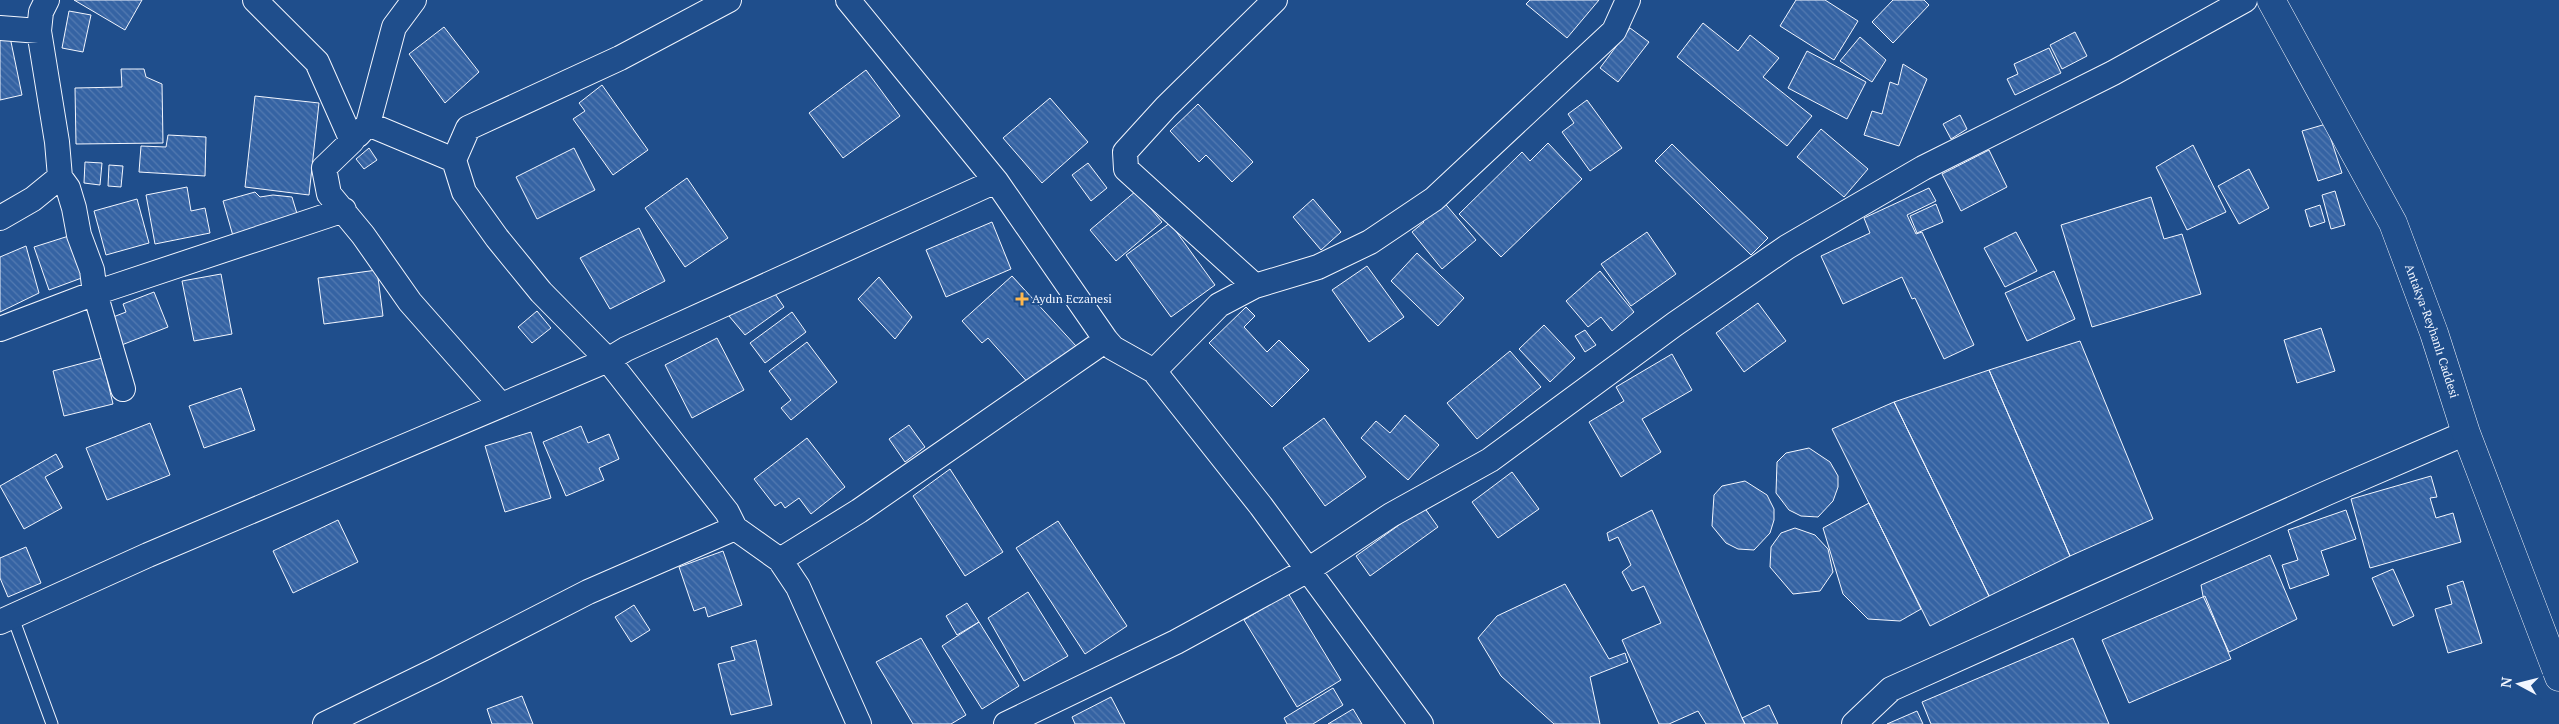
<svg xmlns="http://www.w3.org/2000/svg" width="2559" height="724" font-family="'PT Serif',serif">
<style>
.building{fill:url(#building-back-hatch);stroke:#f2f6ff}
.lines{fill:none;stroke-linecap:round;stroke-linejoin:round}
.lane-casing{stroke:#f2f6ff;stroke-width:13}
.street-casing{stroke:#f2f6ff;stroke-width:26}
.primary-casing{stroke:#f2f6ff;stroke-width:29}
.lane{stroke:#1f4e8c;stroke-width:11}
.street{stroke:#1f4e8c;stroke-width:24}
.primary{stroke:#1f4e8c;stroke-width:28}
.poi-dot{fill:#ffb74d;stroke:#1f4e8c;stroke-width:2}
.labels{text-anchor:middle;stroke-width:4;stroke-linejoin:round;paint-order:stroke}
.poi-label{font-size:12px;fill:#f2f6ff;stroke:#1f4e8c;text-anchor:start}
.street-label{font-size:12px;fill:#f2f6ff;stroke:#1f4e8c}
</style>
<defs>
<pattern id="building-back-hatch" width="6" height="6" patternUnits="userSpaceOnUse" patternTransform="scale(1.25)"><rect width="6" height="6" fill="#3563a3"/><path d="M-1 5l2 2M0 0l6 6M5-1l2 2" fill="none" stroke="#537ab1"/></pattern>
</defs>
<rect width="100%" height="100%" fill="#1f4e8c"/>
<!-- building -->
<path class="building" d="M74,0H142L125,30Z
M1530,0H1599L1567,38L1526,4Z
M1796,0H1825L1858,21L1834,60L1780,26Z
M1893,0H1924L1929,5L1893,43L1872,22Z
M69,11L91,15L83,52L62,48Z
M1703,23L1738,51L1750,35L1779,58L1763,77L1812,116L1787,146L1677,57Z
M444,27L479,72L445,103L409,54Z
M1630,28L1649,42L1618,82L1600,68Z
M2075,32L2087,56L2062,69L2050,45Z
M10,37L22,95L0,100V39Z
M1860,37L1886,60L1872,82L1840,61Z
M2049,48L2061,73L2015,95L2007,79L2018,74L2014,64Z
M1807,51L1866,82L1847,119L1788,88Z
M1903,64L1927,79L1899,146L1864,135L1872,111L1882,114L1890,82L1898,85Z
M121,69H144L146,77L162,84L163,143L76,144L75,88L122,87Z
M866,70L900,116L843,158L809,113Z
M602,85L648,150L613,175L573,119L585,111L579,103Z
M255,96L319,103L309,195L245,187Z
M1050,98L1088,142L1042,183L1003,138Z
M1587,100L1622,148L1590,171L1562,132L1574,123L1568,114Z
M1198,104L1253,162L1232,182L1206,155L1199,162L1170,131Z
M1960,115L1967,129L1951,139L1943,124Z
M2326,124L2342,173L2318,181L2302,131Z
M1821,129L1868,169L1844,197L1797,157Z
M168,135L206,137L205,176L139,172L141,146L166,147Z
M1548,143L1582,179L1501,257L1459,214L1522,152L1530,161Z
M1672,144L1768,238L1751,255L1655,161Z
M2193,145L2226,212L2187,230L2156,167Z
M369,148L377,160L364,169L356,159Z
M574,148L595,190L537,219L516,177Z
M1989,150L2007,187L1961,211L1942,174Z
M85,162L102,163L100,185L84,183Z
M1088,163L1107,188L1091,201L1072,175Z
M109,165L123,166L121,187L108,186Z
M2249,169L2269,208L2239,224L2218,186Z
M687,178L728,238L685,267L645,208Z
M187,187L191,211L205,208L210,233L155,244L146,195Z
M1929,188L1936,201L1907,215L1916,234L1922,232L1974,345L1944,359L1915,298L1912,299L1902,277L1843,304L1821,256L1870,233L1864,218Z
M1136,191L1162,222L1116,261L1090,230Z
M2335,191L2345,225L2331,229L2322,195Z
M255,192L260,197L273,195L292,197L298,217L233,236L223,201Z
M2151,197L2164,239L2182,234L2201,294L2092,327L2061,225Z
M137,199L149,243L106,255L94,211Z
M1313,199L1341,232L1321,250L1293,217Z
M1442,200L1476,240L1442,269L1412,232L1424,222L1420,218Z
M1936,204L1943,222L1917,233L1910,216Z
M2320,205L2325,222L2310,227L2305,210Z
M992,222L1011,269L946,297L926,250Z
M1170,223L1215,285L1171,317L1126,255Z
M639,228L665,281L610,309L580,258Z
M1647,232L1676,274L1631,306L1601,264Z
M2016,232L2037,271L2005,287L1984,248Z
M75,234L87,276L49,290L34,247Z
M26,246L39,293L0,312V257Z
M1417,253L1464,298L1438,326L1391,281Z
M1367,266L1404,317L1369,342L1332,290Z
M377,270L383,316L324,324L318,278Z
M1600,271L1634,312L1612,331L1601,317L1588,327L1566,301Z
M2054,271L2075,319L2027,341L2005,293Z
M221,274L232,334L194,341L182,281Z
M1012,276L1076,346L1031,386L988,338L982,343L962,321Z
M879,277L912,317L895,339L858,299Z
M771,288L784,307L745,335L729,316Z
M154,292L168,327L119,346L108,319L126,312L123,304Z
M1758,303L1786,341L1744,372L1716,333Z
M1246,307L1255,316L1244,327L1267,352L1279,340L1309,370L1272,407L1209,343Z
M537,311L551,328L532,343L518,327Z
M792,312L806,332L765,363L750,343Z
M1544,325L1575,358L1550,382L1519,349Z
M2321,328L2335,371L2297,383L2284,340Z
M1585,330L1596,345L1585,352L1575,336Z
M717,338L744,390L692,418L665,365Z
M2080,341L2153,519L2070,556L1989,370Z
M807,342L837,382L791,420L781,408L791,400L769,371Z
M1510,351L1541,387L1477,439L1447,403Z
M1672,354L1692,390L1642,419L1661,452L1621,477L1589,422L1624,401L1616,387Z
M102,358L113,404L64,416L53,371Z
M1989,370L2070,556L1989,596L1894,402Z
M241,388L255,430L204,448L189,406Z
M1894,402L1989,596L1930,626L1832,429Z
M1405,415L1439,445L1408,480L1361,438L1376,421L1390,433Z
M1324,418L1366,477L1325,506L1283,448Z
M150,423L170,475L107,500L86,448Z
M909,425L925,447L905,462L889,439Z
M581,426L588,443L609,434L619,459L599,468L604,480L566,496L543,442Z
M531,432L551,498L505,512L485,446Z
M807,438L845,487L811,514L799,498L785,508L781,502L775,506L754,479Z
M1809,448L1830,462L1838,476V487L1833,501L1818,517L1801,516L1789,510L1776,493L1777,462L1786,453Z
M56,454L63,467L45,477L62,508L24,529L0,486Z
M950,469L1003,552L965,576L913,496Z
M1512,472L1539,509L1498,538L1472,502Z
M2431,476L2437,497L2430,498L2436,518L2453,513L2461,542L2370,568L2351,499Z
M1745,481L1767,495L1774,509V520L1770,533L1754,550L1738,549L1726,543L1712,526L1714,495L1722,486Z
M1869,503L1921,609L1900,621L1868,619L1843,594L1823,528Z
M1424,507L1438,527L1370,576L1356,556Z
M1652,510L1742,718L1745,724H1706L1698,711L1669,724H1659L1622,640L1661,623L1644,586L1632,591L1622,572L1631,565L1618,537L1609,541L1607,533Z
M2346,510L2356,539L2321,551L2329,575L2290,589L2282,565L2298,560L2288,530Z
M338,520L358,562L293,593L273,551Z
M1058,521L1127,626L1085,654L1016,548Z
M1795,528L1815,535L1828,549L1833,572L1820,591L1793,594L1770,567L1771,547L1781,533Z
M26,547L41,583L8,597L0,578V558Z
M723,551L742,605L708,617L705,607L694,611L679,567Z
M2270,555L2297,619L2229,652L2203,596L2201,585Z
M2393,569L2414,616L2393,626L2372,578Z
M2463,581L2482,643L2448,653L2435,609L2452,604L2447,586Z
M1565,584L1609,659L1625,653L1628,662L1590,677L1600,724H1554L1501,676L1478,638L1497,616Z
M1028,592L1068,656L1024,681L988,618Z
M1288,593L1341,680L1297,707L1244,620Z
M2205,596L2231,659L2129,703L2102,640Z
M967,603L979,622L957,635L946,616Z
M634,605L650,630L631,642L615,617Z
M979,622L1019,686L982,709L942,646Z
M921,638L966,715L951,724H913L876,662Z
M2073,638L2109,724H1931L1922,702Z
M756,640L772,705L731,715L718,664L735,660L731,647Z
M1333,688L1343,705L1313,724H1287L1284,718Z
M522,696L533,724H492L487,709Z
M1111,697L1125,724H1075L1072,717Z
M1769,705L1778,724H1745L1742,718Z
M1353,709L1362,724H1328Z
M1917,711L1923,724H1887Z"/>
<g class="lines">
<!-- lane casing -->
<g class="lane-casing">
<path id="lane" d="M12,615L52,724"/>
</g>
<!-- street casing -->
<g class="street-casing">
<path id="street" d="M255,0L317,62L352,141L324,168L329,194L363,235L410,302L500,404
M729,0L620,58L468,128L454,160L464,192L497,238L541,292L608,360L727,512L735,528L780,560L798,587L859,724
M848,0L996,181L1106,340L1113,348L1154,371L1261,506L1421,724
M0,28L39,31
M368,124L394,27L414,0
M358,135L368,124L454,160
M60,177L68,188L74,208L79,235L92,270L95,293L123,389
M0,218L33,199L60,177L57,142L39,31L41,12L47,0
M1255,286L1126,169L1125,152L1166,107L1275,0
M0,329L95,293L344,210
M1154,371L1219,305L1255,286L1318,267L1370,242L1434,199L1614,31L1628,0
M780,560L859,511L1106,340
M0,622L148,555L608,360L626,349L996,181
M325,724L436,670L588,592L735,528
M1006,724L1176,642L1308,570L1391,515L1490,460L1675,324L1787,247L1923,168L2113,73L2245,0
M1854,724L1891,689L2327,493L2466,433"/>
</g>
<!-- primary casing -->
<g class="primary-casing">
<g id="primary">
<path id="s1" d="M2271,0L2393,223L2434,333L2466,433L2559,677"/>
</g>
</g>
<!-- lane -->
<use href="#lane" class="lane"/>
<!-- street -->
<use href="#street" class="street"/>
<!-- primary -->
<use href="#primary" class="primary"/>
</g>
<!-- markers -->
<path class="poi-dot" d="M1019.5 291.5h5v5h5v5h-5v5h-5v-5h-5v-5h5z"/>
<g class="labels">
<!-- poi labels -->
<g class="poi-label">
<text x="1032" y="303">Aydın Eczanesi</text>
</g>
<!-- street labels -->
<g class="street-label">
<text dy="4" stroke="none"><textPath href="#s1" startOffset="369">Antakya-Reyhanlı Caddesi</textPath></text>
</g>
</g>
<!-- north arrow -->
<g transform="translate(2519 684) rotate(277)" stroke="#1f4e8c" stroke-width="4" paint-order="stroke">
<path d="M0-4L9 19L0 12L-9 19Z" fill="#f2f6ff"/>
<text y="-8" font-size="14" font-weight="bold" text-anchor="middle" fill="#f2f6ff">N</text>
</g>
</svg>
